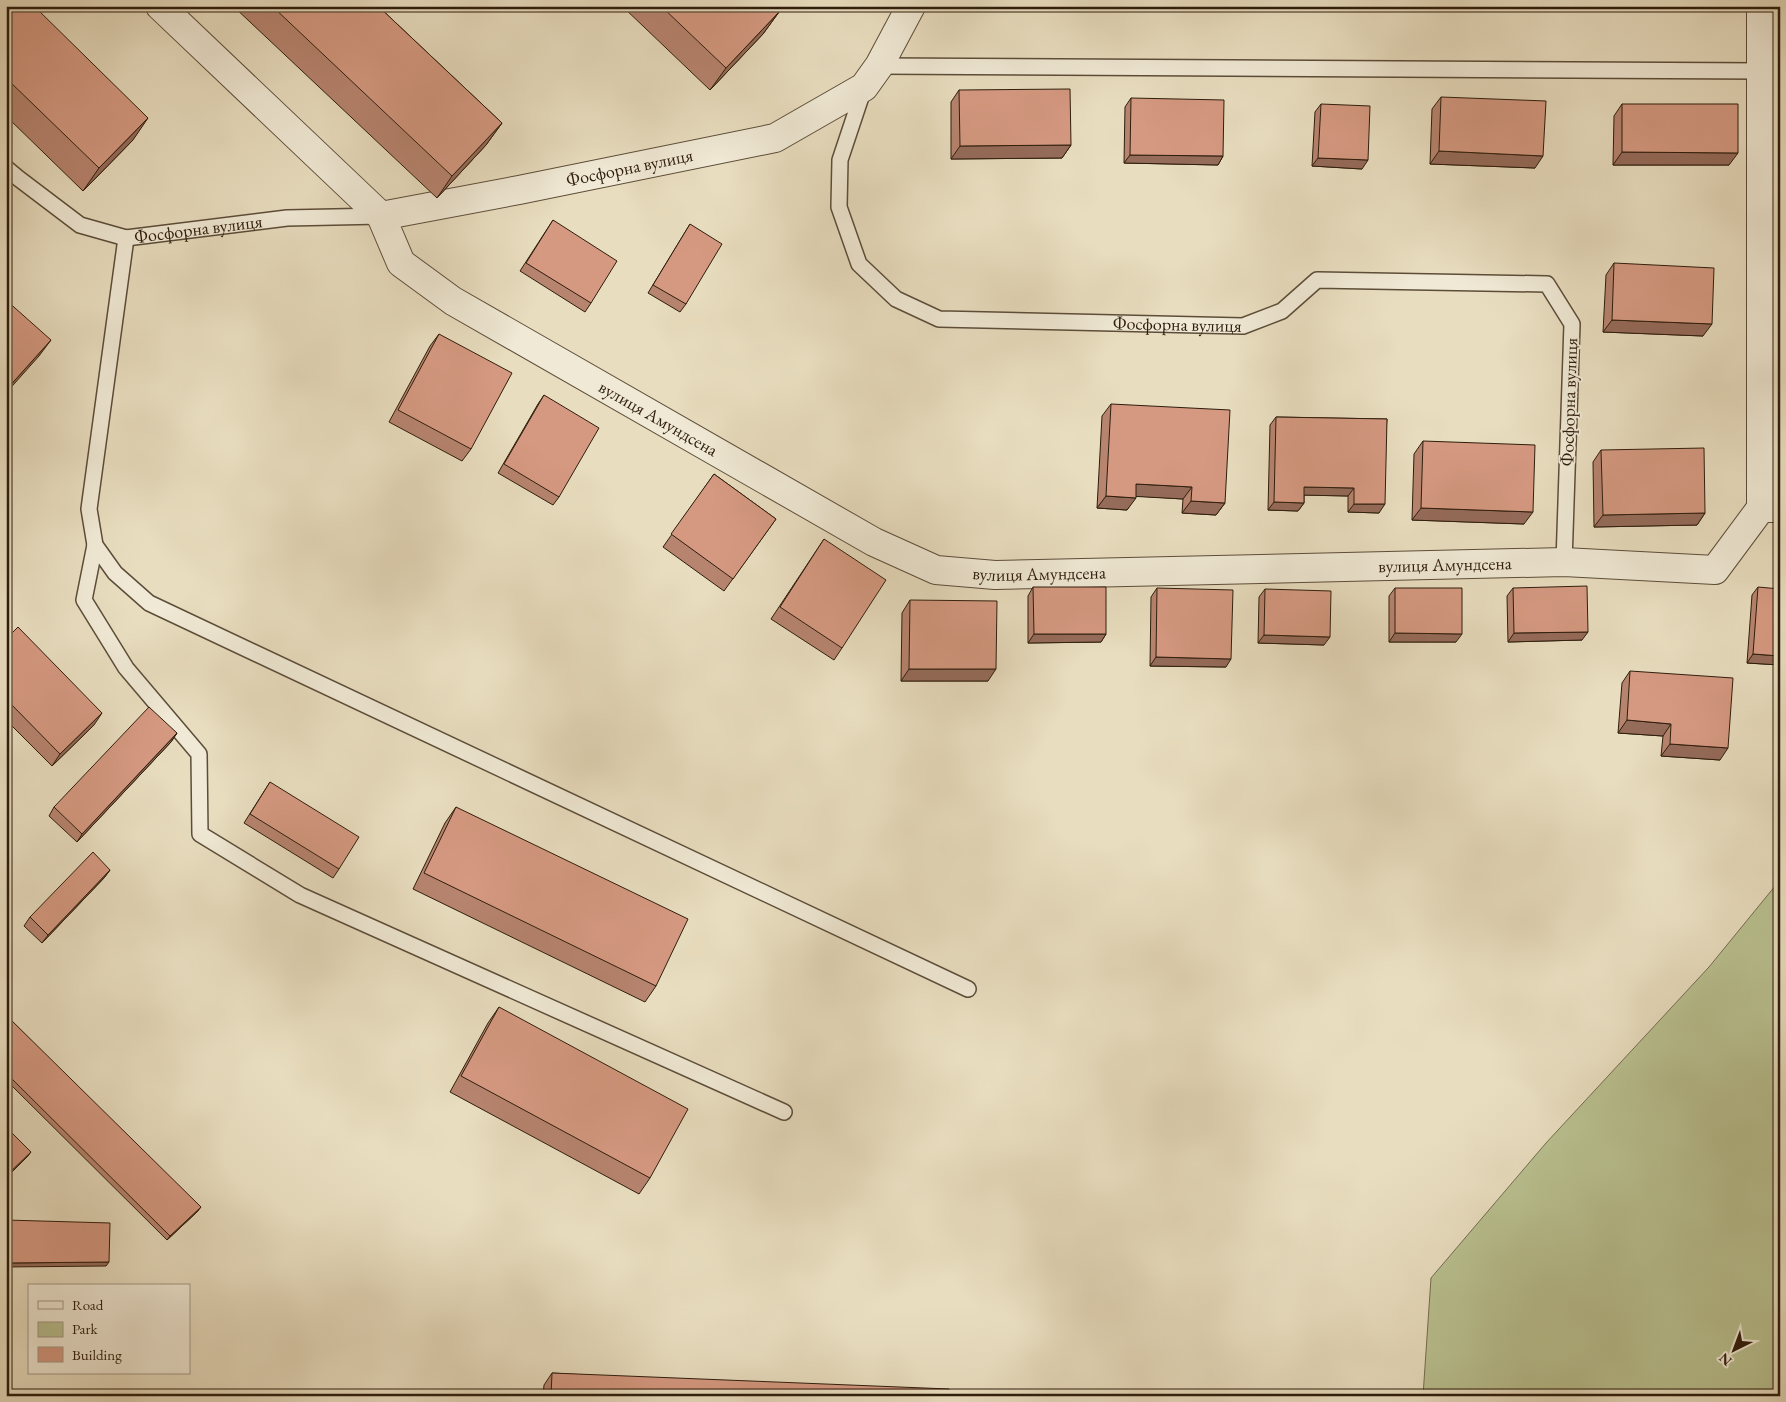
<svg xmlns="http://www.w3.org/2000/svg" width="1786" height="1402" font-family="'EB Garamond',serif">
<style>
.green{fill:#b9c090;stroke:#746e4e}
.lines{fill:none;stroke-linecap:round;stroke-linejoin:round}
.service-casing{stroke:#5c4d39;stroke-width:18}
.minor-casing{stroke:#5c4d39;stroke-width:30}
.service{stroke:#f0e9d5;stroke-width:15}
.minor{stroke:#f0e9d5;stroke-width:28}
.wall{fill:#b7846f;stroke:#2e1d0c}
.shaded-wall{fill:#956b5a;stroke:#2e1d0c}
.building{fill:#d59981;stroke:#2e1d0c}
.labels{text-anchor:middle;stroke-width:4;stroke-linejoin:round;paint-order:stroke}
.street-label{font-size:18px;fill:#2e1d0c;stroke:#f0e9d5}
</style>
<rect width="100%" height="100%" fill="#e8ddbf"/>
<filter id="stains"><feTurbulence type="fractalNoise" baseFrequency=".004" numOctaves="4"/><feColorMatrix values="0 0 0 0 .2 0 0 0 0 .09 0 0 0 0 .02 0 0 0 .5 -.17"/></filter>
<radialGradient id="worn" r=".72"><stop offset=".6" stop-color="#630" stop-opacity="0"/><stop offset="1" stop-color="#630" stop-opacity=".3"/></radialGradient>
<!-- green -->
<path class="green" d="M1780,880V1396H1423L1431,1278L1546,1143L1709,967Z"/>
<g class="lines">
<!-- service casing -->
<g class="service-casing">
<g id="service">
<path d="M879,66L1762,71"/>
<path id="s1" d="M864,88L840,160L839,207L859,264L896,299L939,319L1243,326L1282,311L1317,280L1547,284L1572,324L1564,562"/>
<path id="s2" d="M6,168L18,178L80,225L126,238L287,218L381,216"/>
<path d="M126,238L89,509L95,545L115,573L149,603L968,989"/>
<path d="M95,545L84,600L126,668L199,754L200,834L300,895L784,1112"/>
</g>
</g>
<!-- minor casing -->
<g class="minor-casing">
<g id="minor">
<path id="s3" d="M160,6L381,216L519,190L775,138L864,87L879,66L911,6"/>
<path id="s4" d="M381,216L401,263L453,301L874,542L936,570L995,575L1564,562L1715,570L1761,508H1780"/>
<path d="M1761,508V6"/>
</g>
</g>
<!-- service -->
<use href="#service" class="service"/>
<!-- minor -->
<use href="#minor" class="minor"/>
</g>
<!-- wall -->
<path class="wall" d="M6,6L133,140L83,191L6,116Z
M233,6H378L502,123L486,145L437,198Z
M622,6H773L779,12L763,34L710,90Z
M959,90L1071,145L1062,158L951,159V102Z
M1441,97L1535,168L1430,164L1432,109Z
M1131,98L1223,156L1218,165L1124,163L1125,107Z
M1321,104L1362,169L1312,166L1315,112Z
M1622,104L1729,165H1613L1614,116Z
M553,220L591,303L585,312L520,271Z
M690,224L686,304L680,312L648,293Z
M1614,263L1703,336L1603,332L1606,275Z
M439,334L471,449L462,461L389,422L430,346Z
M544,395L559,497L553,505L498,473L538,404Z
M1111,404L1225,503L1216,515L1182,513L1183,499L1136,496L1127,510L1097,508L1102,416Z
M1276,417L1387,419L1379,513L1348,512V496L1304,495V503L1298,511L1268,510L1270,425Z
M1423,441L1524,524L1412,520L1414,454Z
M1601,450L1705,513L1697,525L1594,527L1593,462Z
M714,474L776,519L724,591L663,547Z
M824,539L842,648L834,660L771,619Z
M1033,587L1106,634L1101,642L1028,643V596Z
M1758,587L1780,665L1747,663L1752,595Z
M1157,588L1226,667L1150,666L1151,597Z
M1395,588L1456,642H1389V596Z
M1513,588L1582,640L1508,642L1507,596Z
M1265,589L1324,645L1258,643L1259,597Z
M910,600L988,681H901L902,613Z
M6,639L94,725L52,766L6,720Z
M1630,671L1720,760L1661,756L1663,736L1618,733L1622,683Z
M177,733L171,742L77,842L49,816L54,807Z
M270,782L339,869L333,878L244,823Z
M456,807L656,986L645,1002L413,889L445,823Z
M110,870L104,878L42,943L24,926L30,917Z
M499,1007L650,1178L639,1194L450,1092L488,1023Z
M6,1015L198,1211L167,1240L6,1080Z
M552,1373L949,1396H543L544,1385Z"/>
<!-- shaded-wall -->
<path class="shaded-wall" d="M779,12L763,34L710,90L726,68Z
M148,118L133,140L83,191L99,168Z
M502,123L486,145L437,198L452,176Z
M1071,145L1062,158L951,159L960,146Z
M1439,151L1543,156L1535,168L1430,164Z
M1622,152L1738,153L1729,165H1613Z
M1130,155L1223,156L1218,165L1124,163Z
M1318,158L1368,160L1362,169L1312,166Z
M1612,320L1712,324L1703,336L1603,332Z
M51,340L39,356L6,393V390Z
M1136,484L1192,487L1183,499L1128,496Z
M1304,487L1354,488L1348,496L1299,495Z
M1106,496L1136,498L1127,510L1097,508Z
M1191,501L1225,503L1216,515L1182,513Z
M1274,502L1304,503L1298,511L1268,510Z
M1354,504H1385L1379,513L1348,512Z
M1421,508L1533,512L1524,524L1412,520Z
M1705,513L1697,525L1594,527L1603,515Z
M1588,632L1582,640L1508,642L1514,633Z
M1395,633L1462,634L1456,642H1389Z
M1034,634H1106L1101,642L1028,643Z
M1264,635L1330,637L1324,645L1258,643Z
M1753,654L1780,656V665L1747,663Z
M1156,657L1231,659L1226,667L1150,666Z
M909,669H996L988,681H901Z
M102,713L94,725L52,766L60,754Z
M1627,720L1671,724L1663,736L1618,733Z
M177,733L171,742L77,842L82,834Z
M1670,744L1728,748L1720,760L1661,756Z
M110,870L104,878L42,943L48,935Z
M31,1152L28,1156L6,1178V1176Z
M201,1207L198,1211L167,1240L170,1236Z
M109,1262L106,1266L6,1267V1263Z"/>
<!-- building -->
<path class="building" d="M6,6H34L148,118L99,168L6,78Z
M272,6H378L502,123L452,176Z
M661,6H773L779,12L726,68Z
M1070,89L1071,145L960,146L959,90Z
M1441,97L1546,101L1543,156L1439,151Z
M1131,98L1224,100L1223,156L1130,155Z
M1321,104L1370,106L1368,160L1318,158Z
M1622,104H1738V153L1622,152Z
M553,220L617,261L591,303L526,263Z
M690,224L722,244L686,304L653,285Z
M1614,263L1714,268L1712,324L1612,320Z
M6,300L51,340L6,390Z
M439,334L512,373L471,449L398,410Z
M544,395L599,428L559,497L504,464Z
M1111,404L1230,410L1225,503L1191,501L1192,487L1136,484V498L1106,496Z
M1276,417L1387,419L1385,504H1354V488L1304,487V503L1274,502Z
M1423,441L1535,445L1533,512L1421,508Z
M1704,448L1705,513L1603,515L1601,450Z
M714,474L776,519L733,579L671,534Z
M824,539L886,580L842,648L780,607Z
M1587,586L1588,632L1514,633L1513,588Z
M1033,587H1106V634H1034Z
M1758,587L1780,589V656L1753,654Z
M1157,588L1233,590L1231,659L1156,657Z
M1395,588H1462V634L1395,633Z
M1265,589L1331,591L1330,637L1264,635Z
M910,600L997,601L996,669H909Z
M18,627L102,713L60,754L6,699V639Z
M1630,671L1733,678L1728,748L1670,744L1671,724L1627,720Z
M149,707L177,733L82,834L54,807Z
M270,782L359,837L339,869L250,814Z
M456,807L688,919L656,986L424,873Z
M93,852L110,870L48,935L30,917Z
M499,1007L688,1109L650,1178L461,1076Z
M6,1015L201,1207L170,1236L6,1073Z
M6,1127L31,1152L6,1176Z
M6,1220L110,1223L109,1262L6,1263Z
M552,1373L949,1389V1396H551Z"/>
<g class="labels">
<!-- street labels -->
<g class="street-label">
<text dy="6" stroke="none"><textPath href="#s3" startOffset="558">Фосфорна вулиця</textPath></text>
<text dy="6" stroke="none"><textPath href="#s2" startOffset="214">Фосфорна вулиця</textPath></text>
<text dy="6" stroke="none"><textPath href="#s1" startOffset="520">Фосфорна вулиця</textPath></text>
<text transform="translate(1569 402) rotate(-88)" y="6">Фосфорна вулиця</text>
<text dy="6" stroke="none"><textPath href="#s4" startOffset="352">вулиця Амундсена</textPath></text>
<text dy="6" stroke="none"><textPath href="#s4" startOffset="1178">вулиця Амундсена</textPath></text>
<text dy="6" stroke="none"><textPath href="#s4" startOffset="772">вулиця Амундсена</textPath></text>
</g>
</g>
<!-- margin -->
<rect width="1786" height="1402" fill="none" stroke="#e8ddbf" stroke-width="25"/>
<rect x="8" y="8" width="1771" height="1387" fill="none" stroke="#2e1d0c" stroke-width="2.5"/>
<rect x="12" y="12" width="1761" height="1377" fill="none" stroke="#2e1d0c"/>
<!-- legend -->
<rect x="28" y="1284" width="162" height="90" fill="#f0e9d5" stroke="#a29785"/>
<rect x="38" y="1301" width="25" height="8" fill="#f0e9d5" stroke="#a29785"/>
<text x="72" y="1310" font-size="15" fill="#2e1d0c">Road</text>
<rect x="38" y="1322" width="25" height="15" fill="#b9c090" stroke="#a29785"/>
<text x="72" y="1334" font-size="15" fill="#2e1d0c">Park</text>
<rect x="38" y="1347" width="25" height="15" fill="#d59981" stroke="#a29785"/>
<text x="72" y="1360" font-size="15" fill="#2e1d0c">Building</text>
<!-- north arrow -->
<g transform="translate(1734 1350) rotate(222)" stroke="#f0e9d5" stroke-width="4" paint-order="stroke">
<path d="M0-4L9 19L0 12L-9 19Z" fill="#2e1d0c"/>
<text y="-8" font-size="14" font-weight="bold" text-anchor="middle" fill="#2e1d0c">N</text>
</g>
<rect width="100%" height="100%" filter="url(#stains)"/>
<rect width="100%" height="100%" fill="url(#worn)"/>
</svg>
